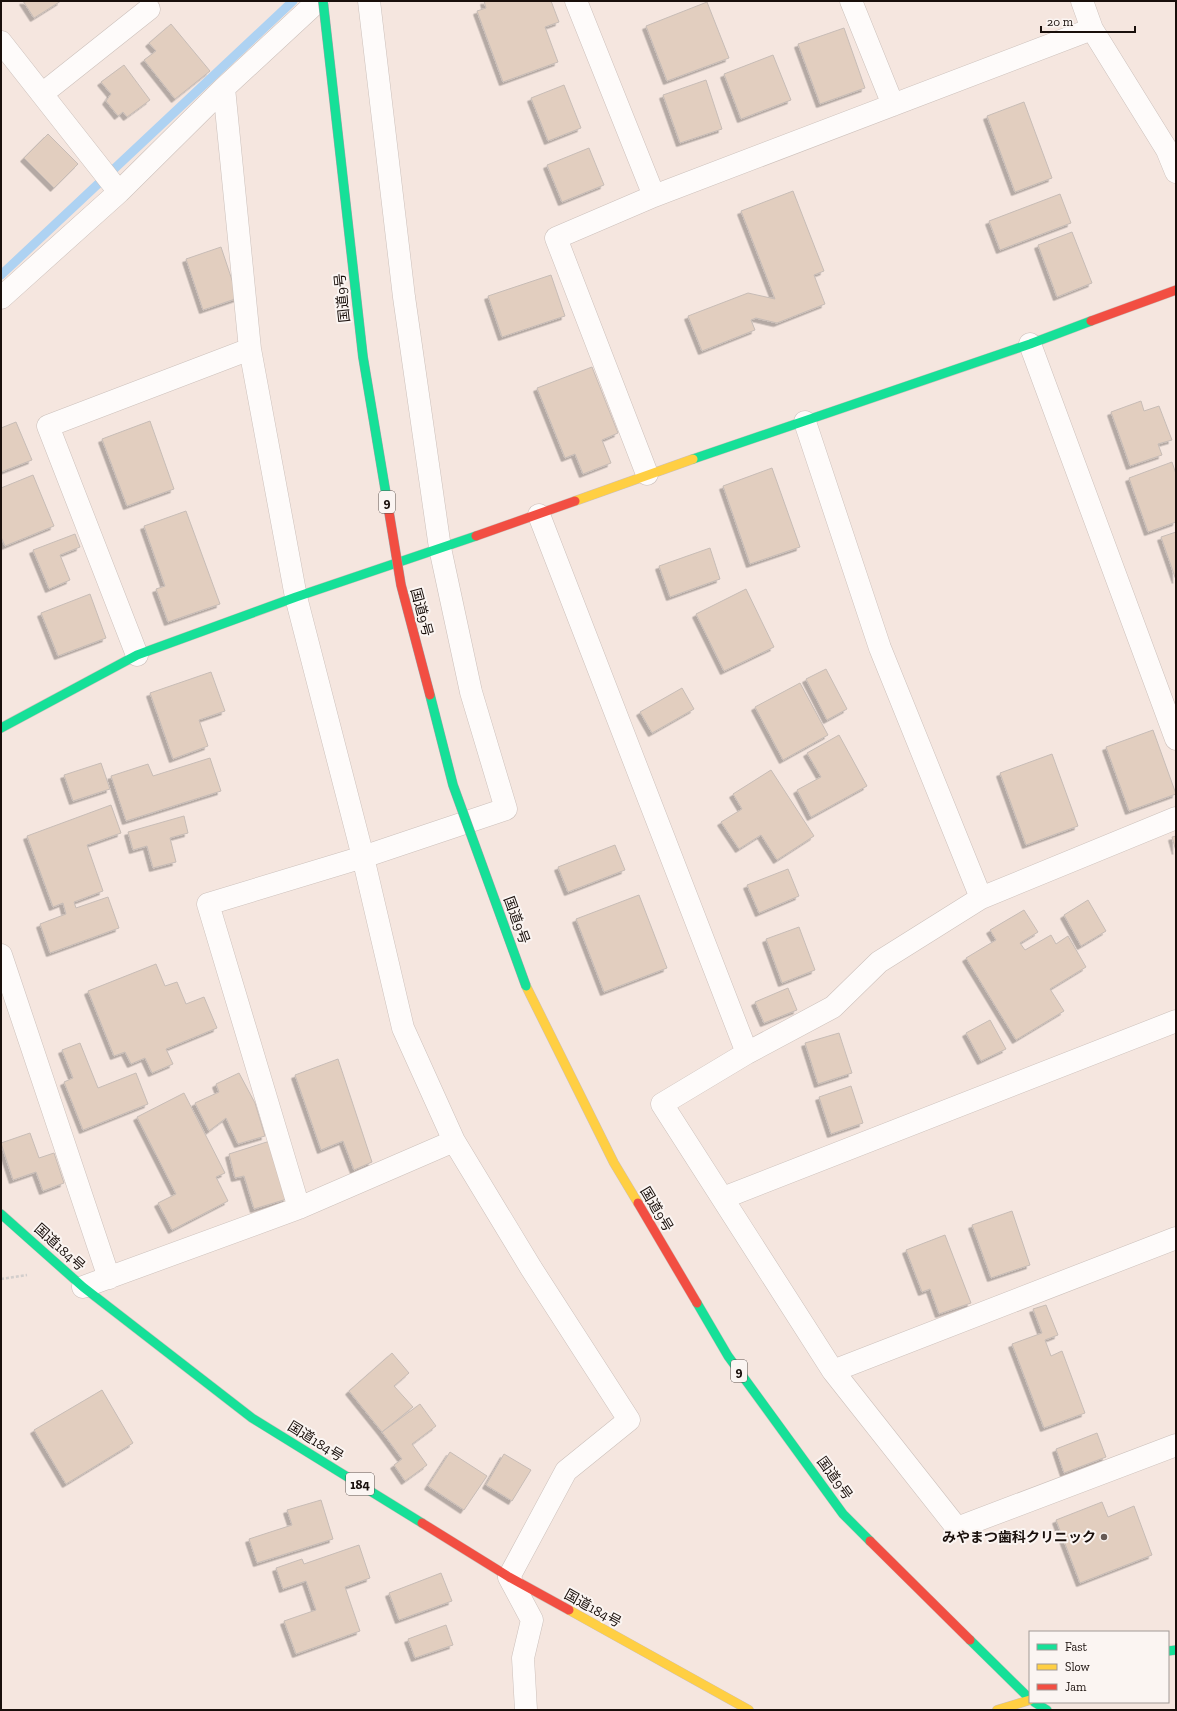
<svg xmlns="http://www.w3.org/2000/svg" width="1177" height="1711" font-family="'Zilla Slab','Noto Sans JP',serif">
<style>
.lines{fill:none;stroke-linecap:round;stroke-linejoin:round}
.stream{stroke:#aed2f2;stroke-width:9}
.building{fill:#e2cebf;stroke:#c7bcb6;filter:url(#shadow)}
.street-casing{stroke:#ccc0bb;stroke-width:23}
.fast-casing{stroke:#ccc0bb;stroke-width:10}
.slow-casing{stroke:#ccc0bb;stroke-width:10}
.jam-casing{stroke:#ccc0bb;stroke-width:10}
.path{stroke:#d2cecc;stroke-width:2.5;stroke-dasharray:3 2;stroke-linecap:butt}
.street{stroke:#fefbfa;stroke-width:22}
.fast{stroke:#16e098;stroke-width:9}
.slow{stroke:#ffcf43;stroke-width:9}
.jam{stroke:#f24e42;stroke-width:9}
.fast-bridge-casing{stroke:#a2a4a9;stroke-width:10;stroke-linecap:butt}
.jam-bridge-casing{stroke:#a2a4a9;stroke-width:10;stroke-linecap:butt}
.fast-bridge{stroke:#16e098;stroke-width:9}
.jam-bridge{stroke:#f24e42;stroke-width:9}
.poi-dot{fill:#665a55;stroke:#fbf5f2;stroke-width:1.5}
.labels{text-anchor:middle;stroke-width:4;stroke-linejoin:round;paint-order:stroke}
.shield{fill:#fbf5f2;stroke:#5d5450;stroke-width:1}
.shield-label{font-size:13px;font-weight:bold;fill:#190f0b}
.street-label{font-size:14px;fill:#190f0b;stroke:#fbf5f2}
.poi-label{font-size:14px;font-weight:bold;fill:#190f0b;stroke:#fbf5f2;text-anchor:end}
</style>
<defs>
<filter id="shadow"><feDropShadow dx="-3.5" dy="3.5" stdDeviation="0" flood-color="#0004"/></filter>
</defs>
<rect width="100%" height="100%" fill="#f5e6df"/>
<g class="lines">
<!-- stream -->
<path class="stream" d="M1,275L293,1"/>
</g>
<!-- building -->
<path class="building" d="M23,1H61L34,18Z
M484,1H551L559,22L545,27L558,62L503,82L477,11L486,8Z
M707,2L729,58L667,81L646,26Z
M171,24L210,71L175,99L144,60L156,51L149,43Z
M844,28L865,88L820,104L798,44Z
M773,55L791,100L741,119L724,74Z
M124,65L150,100L127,117L123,112L118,116L106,101L111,94L101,82Z
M706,80L722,129L680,143L663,95Z
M564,85L581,128L548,141L531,98Z
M1024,102L1052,178L1015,192L987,116Z
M48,134L78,164L54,188L24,158Z
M589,148L604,185L562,202L547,165Z
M793,191L824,271L814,275L825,304L777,323L756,318L751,320L755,330L702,351L688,316L748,293L775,299L741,211Z
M1060,194L1071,223L1000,250L989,221Z
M1072,232L1092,283L1057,297L1038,245Z
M221,247L238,298L203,310L186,259Z
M551,275L565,316L502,337L488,296Z
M592,367L618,433L602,440L611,463L583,474L575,454L565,458L537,388Z
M1141,401L1144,411L1159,406L1172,440L1158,444L1162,455L1130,466L1111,412Z
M150,421L174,489L127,506L102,439Z
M16,422L32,460L1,472V428Z
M1172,462L1176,474V522L1148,532L1129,478Z
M772,468L800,547L750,564L723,486Z
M33,475L54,526L5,546L1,537V488Z
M186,511L220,604L168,622L156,589L165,586L144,526Z
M1176,532V580L1161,537Z
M75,534L80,547L60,555L70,580L49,589L33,550Z
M710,548L720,579L670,597L659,566Z
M746,589L774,647L724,671L696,614Z
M90,594L106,638L58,656L41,613Z
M826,669L847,709L827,720L806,679Z
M211,672L225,711L199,720L208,746L173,759L150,693Z
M800,683L828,735L783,760L755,707Z
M682,688L694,709L652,733L640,712Z
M1153,730L1176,794L1129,811L1106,747Z
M839,735L867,786L811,817L797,790L821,777L807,753Z
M1052,754L1078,826L1026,845L1000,773Z
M210,758L221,791L126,821L111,776L148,764L153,776Z
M101,763L110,789L73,801L64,775Z
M771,770L814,836L777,860L761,835L739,849L721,822L742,809L733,794Z
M111,805L121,833L87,845L103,891L74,902L76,908L108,897L119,928L50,953L40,924L66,914L63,903L53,907L27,836Z
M184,816L188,833L170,838L176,862L153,868L147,846L133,850L128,832Z
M1176,836V851L1172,837Z
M615,845L625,870L568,892L558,867Z
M788,869L799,896L759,913L747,885Z
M639,895L667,968L604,992L576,919Z
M1088,900L1106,931L1081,946L1064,915Z
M1024,910L1038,932L1020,943L1025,950L1051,935L1056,944L1068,936L1086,967L1050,989L1064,1011L1016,1040L966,958L996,940L990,930Z
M799,927L815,970L782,983L766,939Z
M156,964L165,986L177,982L186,1004L204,997L217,1028L166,1049L173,1064L152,1073L145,1058L131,1064L125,1052L114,1056L88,991Z
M788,988L797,1010L764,1023L755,1002Z
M990,1020L1006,1049L981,1061L966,1033Z
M839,1033L852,1073L818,1084L805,1043Z
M80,1043L98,1088L136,1073L148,1104L83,1130L64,1082L73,1078L62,1050Z
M338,1059L372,1162L354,1170L343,1141L321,1150L295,1075Z
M239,1073L255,1103L265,1136L238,1144L226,1118L209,1131L195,1103L219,1092L216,1084Z
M851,1086L863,1123L831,1134L819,1097Z
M184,1093L225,1173L216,1177L228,1201L172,1230L158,1203L176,1194L137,1117Z
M30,1133L39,1158L54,1153L64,1183L43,1191L36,1172L13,1180L1,1143Z
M270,1141L287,1199L254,1209L244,1176L235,1178L229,1154Z
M1012,1211L1030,1265L991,1278L972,1225Z
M945,1235L971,1303L939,1314L930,1289L922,1292L906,1250Z
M1046,1305L1058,1335L1045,1340L1051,1356L1062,1351L1085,1413L1044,1428L1012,1344L1042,1333L1033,1309Z
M392,1353L409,1373L394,1386L413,1407L382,1432L349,1391Z
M102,1390L133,1443L66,1484L34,1430Z
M420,1404L436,1426L412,1444L427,1465L405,1481L394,1465L402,1459L382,1432Z
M1097,1433L1106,1457L1064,1473L1056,1449Z
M450,1452L487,1476L464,1510L428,1486Z
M504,1454L531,1470L512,1501L486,1485Z
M321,1500L333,1539L257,1563L249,1539L292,1525L287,1510Z
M1102,1502L1108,1517L1134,1506L1152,1555L1080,1583L1056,1520Z
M359,1545L370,1578L345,1587L360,1631L296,1654L284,1621L316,1610L306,1581L283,1589L276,1568L302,1559L304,1564Z
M441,1573L452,1601L399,1620L389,1593Z
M446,1625L453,1645L415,1658L408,1639Z"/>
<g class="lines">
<!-- street casing -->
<g class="street-casing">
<path id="street" d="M576,1L654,196
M851,1L893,105
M1082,1L1092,29L1167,150L1176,172
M1,42L119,192
M224,88L250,349L296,597L363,857L403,1028L454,1141L531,1268L629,1420L566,1471L509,1577L532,1620L523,1658L526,1710
M42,94L149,9
M1,298L119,192L224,88L318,1
M1030,344L1176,739
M805,422L880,648L981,898
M647,474L556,238L654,196L1092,29
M539,515L747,1053
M137,655L48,426L250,349
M1176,818L981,898L879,962L833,1007L747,1053L662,1104L833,1371L957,1528L1176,1445
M1,955L109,1278
M723,1198L1176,1021
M299,1208L208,904L363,857L506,809L471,692L440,548L404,297L369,1
M83,1287L299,1208L454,1141
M833,1371L1176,1238"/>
</g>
<!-- fast casing -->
<g class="fast-casing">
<path id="fast" d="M693,459L1030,344L1091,321
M1,728L137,655L296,597L476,536
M1,1214L83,1287L252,1418L422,1523
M697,1303L728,1356L843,1514L870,1541
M970,1640L1030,1699
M1168,1651L1176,1650
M1034,1702L1047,1710"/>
</g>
<!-- slow casing -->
<g class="slow-casing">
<path id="slow" d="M575,501L693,459
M526,986L614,1163L638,1203
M569,1610L749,1710
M997,1710L1030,1700"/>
</g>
<!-- jam casing -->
<g class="jam-casing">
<path id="jam" d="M1091,321L1176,290
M476,536L575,501
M638,1203L697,1303
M422,1523L509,1577L569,1610
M870,1541L970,1640"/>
</g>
<!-- path -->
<path class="path" d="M1,1279L27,1275"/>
<!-- street -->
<use href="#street" class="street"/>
<!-- fast -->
<use href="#fast" class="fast"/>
<!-- slow -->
<use href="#slow" class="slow"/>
<!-- jam -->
<use href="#jam" class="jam"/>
<!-- fast-bridge casing -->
<g class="fast-bridge-casing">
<path id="fast-bridge" d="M323,1L363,357L388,506
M430,695L453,785L526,986"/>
</g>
<!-- jam-bridge casing -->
<g class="jam-bridge-casing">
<path id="jam-bridge" d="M388,506L401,585L430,695"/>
</g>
<!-- fast-bridge -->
<use href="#fast-bridge" class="fast-bridge"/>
<!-- jam-bridge -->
<use href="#jam-bridge" class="jam-bridge"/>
</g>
<!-- markers -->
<circle class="poi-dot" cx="1104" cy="1537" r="4"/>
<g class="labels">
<!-- shield labels -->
<g class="shield">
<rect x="379" y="491" width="16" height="22" rx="3"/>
<rect x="731" y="1360" width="16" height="22" rx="3"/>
<rect x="346" y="1473" width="28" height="22" rx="3"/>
</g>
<g class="shield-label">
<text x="387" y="507">9</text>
<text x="739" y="1376">9</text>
<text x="360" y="1489">184</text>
</g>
<!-- street labels -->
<g class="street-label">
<text transform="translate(342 298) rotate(-96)" y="5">国道9号</text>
<text transform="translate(422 612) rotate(75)" y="5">国道9号</text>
<text transform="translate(517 920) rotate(70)" y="5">国道9号</text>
<text transform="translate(657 1209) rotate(59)" y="5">国道9号</text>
<text transform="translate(60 1247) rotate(42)" y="5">国道184号</text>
<text transform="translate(316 1441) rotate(32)" y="5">国道184号</text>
<text transform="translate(835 1478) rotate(54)" y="5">国道9号</text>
<text transform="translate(593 1608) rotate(29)" y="5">国道184号</text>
</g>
<!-- poi labels -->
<g class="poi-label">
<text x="1096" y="1542">みやまつ歯科クリニック</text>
</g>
</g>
<!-- border -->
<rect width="1177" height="1711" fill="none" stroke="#190f0b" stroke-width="4"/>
<!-- legend -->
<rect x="1029" y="1631" width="140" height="72" fill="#fbf5f2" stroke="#a19996"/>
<rect x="1037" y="1644" width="20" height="6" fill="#16e098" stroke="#a19996"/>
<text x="1065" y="1651" font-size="12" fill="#190f0b">Fast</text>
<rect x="1037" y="1664" width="20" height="6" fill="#ffcf43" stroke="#a19996"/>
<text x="1065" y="1671" font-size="12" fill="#190f0b">Slow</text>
<rect x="1037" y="1684" width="20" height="6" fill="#f24e42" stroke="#a19996"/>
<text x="1065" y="1691" font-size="12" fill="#190f0b">Jam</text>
<!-- scale -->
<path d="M1041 26v6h94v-6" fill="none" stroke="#190f0b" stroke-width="2"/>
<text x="1047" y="26" font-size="12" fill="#190f0b" stroke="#fbf5f2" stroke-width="3" paint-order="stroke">20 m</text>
</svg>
